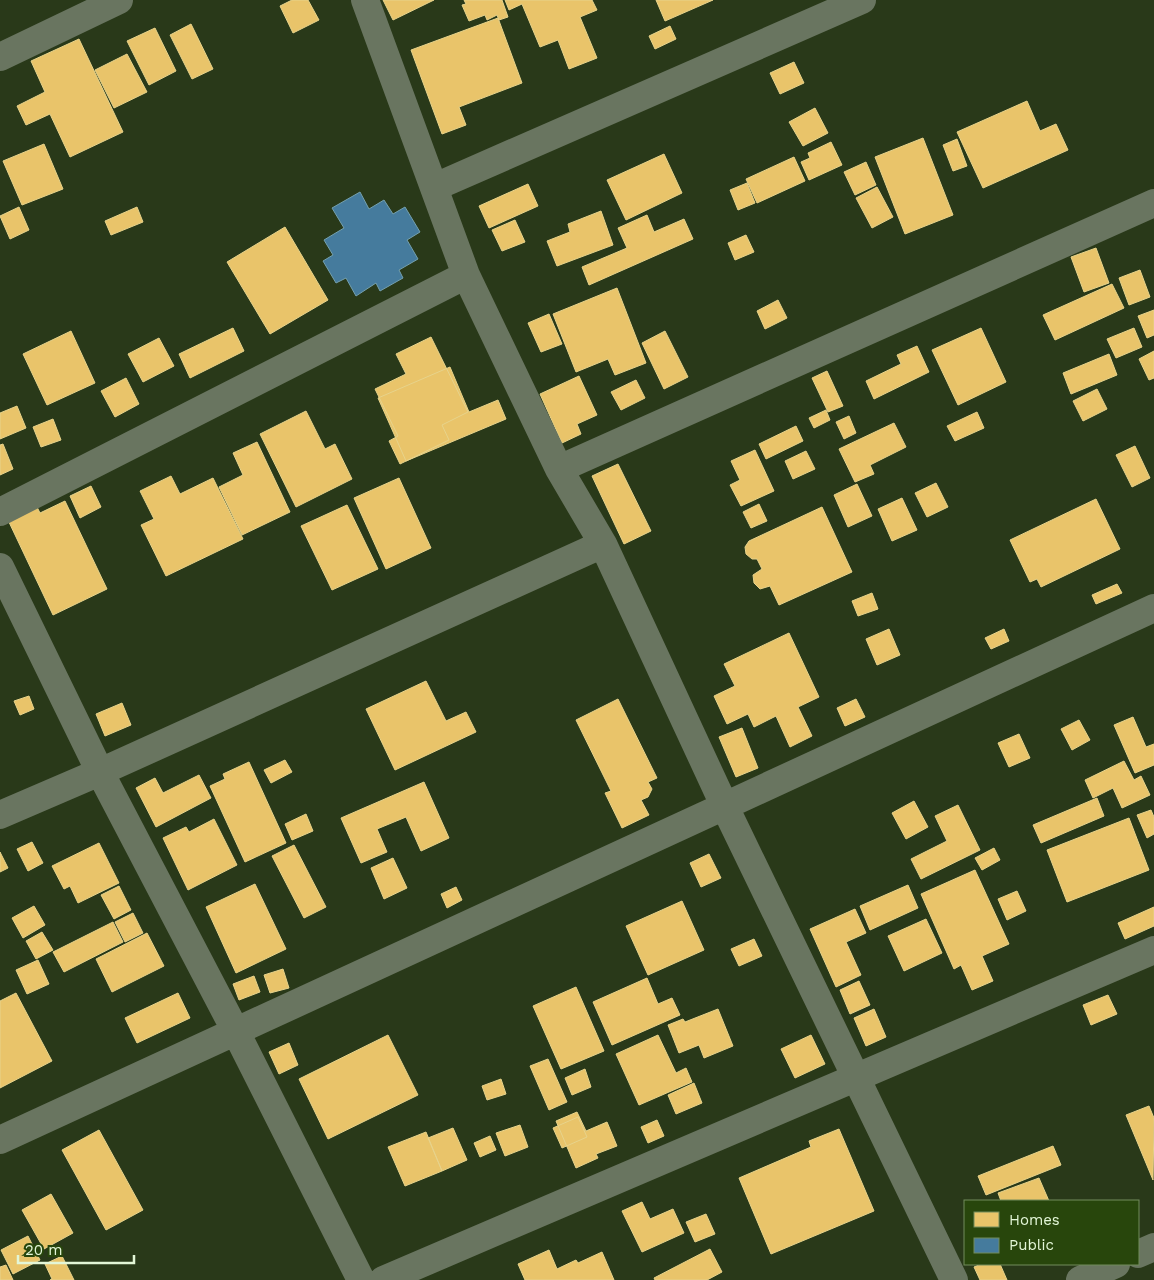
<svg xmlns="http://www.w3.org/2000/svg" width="1154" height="1280" font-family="'Work Sans',sans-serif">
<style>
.homes{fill:#e9c46a;stroke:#e7d38b}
.public{fill:#457b9d;stroke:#74a0ae}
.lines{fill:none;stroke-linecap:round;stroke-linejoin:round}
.minor{stroke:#697560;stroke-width:28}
</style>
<rect width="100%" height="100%" fill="#293919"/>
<!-- homes -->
<path class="homes" d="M292,0H308L319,20L293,33L280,6Z
M383,0H434L393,20Z
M464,0H502L508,17L499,20L497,15L487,20L485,15L469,21L462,5L466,4Z
M505,0H592L597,10L580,17L597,58L569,69L558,40L540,47L522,4L509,10Z
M656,0H713L665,21Z
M498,18L522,83L459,107L466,125L442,134L411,50Z
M191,24L213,69L192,79L170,35Z
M670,26L676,39L655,49L649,36Z
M155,28L176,71L149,85L127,41Z
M79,39L123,132L70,157L50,114L26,125L17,106L45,92L31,61Z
M127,54L147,92L114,108L95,70Z
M794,62L804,83L780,94L770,73Z
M1027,101L1040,131L1056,124L1068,150L983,188L957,132Z
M815,108L828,133L803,146L789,122Z
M923,138L953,215L905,234L875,157Z
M957,139L967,166L953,171L943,145Z
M831,142L842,165L809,180L801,162L810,158L808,153Z
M44,144L63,189L22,205L3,161Z
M664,154L682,193L626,220L607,180Z
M794,157L805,181L757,203L746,179Z
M866,162L876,185L855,195L844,172Z
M747,183L755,203L738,210L730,190Z
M528,184L538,206L489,228L479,206Z
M877,187L893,217L872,228L856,198Z
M19,207L29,230L10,239L0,216Z
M137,207L143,222L111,235L105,221Z
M601,211L613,245L557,266L547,241L570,232L568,224Z
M647,215L654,232L684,219L693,239L589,285L582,267L627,248L618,228Z
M515,220L525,242L502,251L492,230Z
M285,227L328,300L270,334L227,262Z
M746,235L754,252L735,260L728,243Z
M1096,248L1109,283L1084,292L1071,257Z
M1140,270L1150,297L1129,305L1119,278Z
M1112,284L1124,308L1055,340L1043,315Z
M617,288L646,363L615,375L608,359L576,372L553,314Z
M778,300L787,318L765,329L757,311Z
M1154,310V335L1147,338L1138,316Z
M549,314L562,344L541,352L528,323Z
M233,328L244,351L190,378L179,354Z
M981,328L1006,382L958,405L932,350Z
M1134,328L1142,347L1116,358L1107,339Z
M71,331L95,383L47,405L23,354Z
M665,331L688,377L664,389L642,343Z
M431,337L468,412L442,425L449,440L400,464L389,441L398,436L375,389L406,374L396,354Z
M159,338L174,366L143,382L128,354Z
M917,346L929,372L874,399L866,381L901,364L897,355Z
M1154,351V378L1149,380L1139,359Z
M1109,354L1117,375L1071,394L1063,373Z
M450,367L469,412L498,400L506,419L406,461L378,398Z
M827,371L843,406L828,412L812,378Z
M579,376L597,415L577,424L581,434L562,443L540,394Z
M126,378L139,404L115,417L101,391Z
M636,380L645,398L621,410L611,392Z
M1097,389L1107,409L1083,421L1073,401Z
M17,406L26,428L0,439V413Z
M826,410L830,420L814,428L809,418Z
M306,411L325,449L335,444L352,479L296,507L260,434Z
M977,412L984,428L955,441L947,426Z
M849,416L856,433L844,439L836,422Z
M53,419L61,440L41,447L33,427Z
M894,423L906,447L870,465L874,474L855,482L839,449Z
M796,426L803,441L766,459L759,444Z
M257,442L290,512L242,535L219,487L243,475L233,453Z
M3,444L13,469L0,475V445Z
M1135,446L1150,478L1132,487L1116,455Z
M755,450L774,491L741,506L730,485L740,480L731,461Z
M806,451L815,469L793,479L785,461Z
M618,464L651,531L624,544L592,476Z
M171,476L180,494L213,478L243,539L166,576L141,525L154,519L140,491Z
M399,478L431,548L386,569L354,498Z
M936,483L948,507L927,517L915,493Z
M857,484L872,516L848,527L834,495Z
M91,486L101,507L80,518L70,496Z
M902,498L917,530L892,541L878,509Z
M1096,499L1120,549L1041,587L1037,579L1030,582L1010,540Z
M65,501L107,589L53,615L8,520L37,507L40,513Z
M759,504L767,521L751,528L743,512Z
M347,505L378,569L332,590L301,526Z
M822,507L852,572L779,605L770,586L760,589L754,583L753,575L762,569L757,559H752L746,554L745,547L749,541Z
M1117,584L1122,593L1096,604L1092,595Z
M872,593L878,609L858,616L852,601Z
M889,629L900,655L877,665L866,639Z
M1004,629L1009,641L991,649L985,638Z
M789,633L819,697L798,707L812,736L790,747L776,716L754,727L748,714L727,724L714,696L735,686L724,664Z
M426,681L446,721L466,712L476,732L395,770L366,709Z
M29,696L34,709L20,715L14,701Z
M618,699L657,778L648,782L652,789L648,797L641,800L649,815L622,828L605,793L611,791L576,720Z
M856,699L865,717L845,726L837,708Z
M122,703L131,725L105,736L96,714Z
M1133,717L1146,747L1154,744V765L1135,773L1114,725Z
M1079,720L1090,740L1072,750L1061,729Z
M742,728L758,768L736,777L719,737Z
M1019,734L1030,758L1009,767L998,743Z
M285,760L292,772L271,783L264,770Z
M1124,761L1134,780L1141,776L1150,795L1122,808L1113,788L1093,798L1085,780Z
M249,762L286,843L245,862L210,786L225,779L223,774Z
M199,775L211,798L156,827L136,788L155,778L163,793Z
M424,782L449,838L421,851L406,817L377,829L387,852L361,863L341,818Z
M1097,798L1104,816L1041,843L1033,825Z
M914,801L928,827L906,839L892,813Z
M958,805L980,850L921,879L911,859L947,841L935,816Z
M1151,810L1154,817V834L1147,838L1137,815Z
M306,814L313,831L292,840L285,824Z
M1129,818L1149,870L1067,902L1047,850Z
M214,819L237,865L188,890L163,838L186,827L189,832Z
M32,842L43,863L28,871L17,849Z
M99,843L119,883L78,903L70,886L64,889L52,866Z
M294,845L326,907L304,918L272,856Z
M994,848L1000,860L982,870L975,858Z
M0,852L8,868L0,872Z
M709,854L721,878L701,887L690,863Z
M393,858L407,888L384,899L371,868Z
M975,870L1009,944L982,956L993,981L972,990L961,965L954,969L921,894Z
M255,884L286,949L236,973L206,907Z
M908,885L918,908L870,930L860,906Z
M119,886L131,910L114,919L101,895Z
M456,887L462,900L447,908L441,894Z
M1017,891L1026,911L1007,920L998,899Z
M682,901L704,950L648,975L626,926Z
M34,906L45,925L23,938L12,918Z
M1154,907V926L1125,939L1118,923Z
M855,909L866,933L846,942L861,975L836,987L810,929Z
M133,913L143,933L125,942L115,922Z
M926,919L942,953L904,971L888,936Z
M113,922L123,942L64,972L53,952Z
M42,932L53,950L36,959L26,941Z
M147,933L164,966L112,992L96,959Z
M754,939L762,956L739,966L731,949Z
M38,960L49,984L27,994L16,970Z
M283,969L289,988L270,993L264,975Z
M254,976L260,992L239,1000L233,984Z
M647,978L658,1004L672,998L680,1015L612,1045L593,1002Z
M859,981L870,1005L850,1014L840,990Z
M576,987L604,1051L561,1069L533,1006Z
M16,993L52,1061L0,1088V1001Z
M178,993L190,1018L137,1043L125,1018Z
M1108,995L1117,1014L1091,1025L1083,1005Z
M718,1009L733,1046L704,1058L699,1045L679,1053L668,1025L683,1019L685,1022Z
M874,1009L886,1037L866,1046L854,1018Z
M388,1035L418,1095L328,1139L299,1079Z
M658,1035L676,1073L686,1068L692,1082L639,1105L616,1054Z
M811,1035L825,1064L795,1078L781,1049Z
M289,1043L298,1065L279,1074L269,1052Z
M548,1059L567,1102L549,1110L530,1066Z
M585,1069L591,1087L572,1095L565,1078Z
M501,1079L506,1094L487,1100L482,1086Z
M694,1083L702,1103L676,1114L668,1095Z
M1149,1106L1154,1118L1153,1180L1126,1115Z
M577,1112L586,1131L607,1122L617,1146L596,1154L598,1158L576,1168L556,1121Z
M578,1117L587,1137L562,1148L553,1128Z
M657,1120L664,1136L648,1143L641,1127Z
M520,1125L528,1147L505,1156L496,1133Z
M453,1128L467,1160L442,1171L428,1138Z
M839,1129L874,1211L771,1254L739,1178L811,1147L809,1141Z
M99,1130L143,1210L106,1230L62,1150Z
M426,1132L442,1171L405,1186L388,1147Z
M490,1136L496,1150L480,1157L474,1143Z
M1053,1146L1061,1165L986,1195L978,1176Z
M1039,1178L1049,1201H1001L998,1193Z
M51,1194L73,1233L44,1249L22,1210Z
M642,1202L650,1219L673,1209L684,1233L642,1252L622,1211Z
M706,1214L715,1234L695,1242L686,1222Z
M28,1236L40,1260L13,1274L1,1250Z
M710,1249L722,1272L707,1280H655L654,1278Z
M549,1250L557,1269L576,1260L578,1263L602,1252L614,1280H525L518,1264Z
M62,1256L74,1280H50L52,1279L45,1264Z
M981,1264H1000L1007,1280H980L974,1267Z
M6,1265L13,1280H0V1267Z"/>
<!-- public -->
<path class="public" d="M360,192L369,209L384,200L393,214L405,207L420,232L407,240L418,259L399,270L403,278L380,291L376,283L356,296L346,278L336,283L323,261L333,255L324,240L344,228L332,208Z"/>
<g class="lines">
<!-- minor -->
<path class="minor" d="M365,0L466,275L559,469L603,544L725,807L954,1280
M0,57L119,0
M435,187L862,0
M559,469L1154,203
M0,512L466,275
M0,567L100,772L235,1030L361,1280
M0,815L100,772L603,544
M0,1140L1154,608
M1138,1254L1154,1247
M383,1280L1154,950
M1080,1280L1116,1264"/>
</g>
<!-- legend -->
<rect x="964" y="1200" width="175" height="65" fill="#28460c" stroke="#738c5d"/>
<rect x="974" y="1212" width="25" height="15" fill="#e9c46a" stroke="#738c5d"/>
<text x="1009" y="1225" font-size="15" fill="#e3f6d7">Homes</text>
<rect x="974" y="1238" width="25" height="15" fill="#457b9d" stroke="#738c5d"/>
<text x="1009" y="1250" font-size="15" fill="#e3f6d7">Public</text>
<!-- scale -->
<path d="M18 1255v8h116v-8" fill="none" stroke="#e3f6d7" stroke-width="2.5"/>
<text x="25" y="1255" font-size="15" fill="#e3f6d7" stroke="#28460c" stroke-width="4" paint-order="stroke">20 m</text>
</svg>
